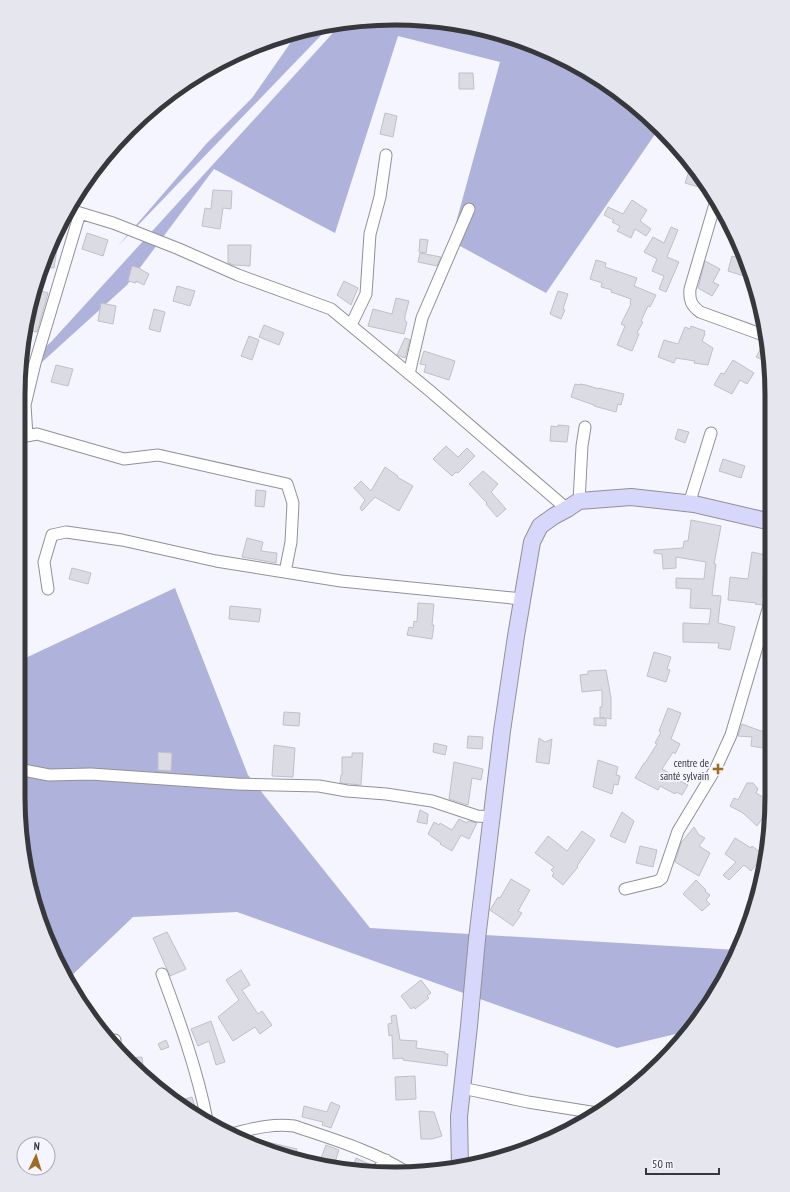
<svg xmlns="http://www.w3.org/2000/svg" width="790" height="1192" font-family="'PT Sans Narrow',sans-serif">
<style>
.forest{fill:#afb2db}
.building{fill:#dadbe3;stroke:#bfc0c8}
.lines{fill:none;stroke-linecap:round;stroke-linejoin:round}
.street-casing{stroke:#909199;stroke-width:13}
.secondary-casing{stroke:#909199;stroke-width:18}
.street{stroke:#fff;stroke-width:11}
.secondary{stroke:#d7d6fb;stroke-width:16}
.poi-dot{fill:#9e6b21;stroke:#f4f5fe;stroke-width:1.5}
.labels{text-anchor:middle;stroke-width:3.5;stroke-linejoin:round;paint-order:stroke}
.poi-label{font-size:11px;fill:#37383b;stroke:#f4f5fe;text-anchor:end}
.rim{fill:none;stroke:#37383b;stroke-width:5}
</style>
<rect width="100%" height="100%" fill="#f4f5fe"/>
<!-- forest -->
<path class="forest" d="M395,18L468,25L539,47L604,81L660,127L546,293L451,241L500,62L398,36L335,233L214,169L127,285L41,363L21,399V369L51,342L342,23Z
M332,24L118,246L207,143L252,98L298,32L321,25Z
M175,588L248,775L370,928L737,950L733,964L684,1032L617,1048L237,912L133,917L68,979L38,918L18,797L19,661Z"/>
<!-- building -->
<path class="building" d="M459,73H473L474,89H459Z
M385,113L397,116L393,137L380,134Z
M694,168L705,181L702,188L685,183L689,171L693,173Z
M213,190L232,191L231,209L223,208L220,229L202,226L205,208L211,209Z
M632,200L647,210L640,221L651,229L646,236L635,229L631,238L617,231L620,226L612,222L614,220L604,215L608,207L623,214Z
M721,209L723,212L730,226L718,219Z
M671,227L678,230L667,257L679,262L666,292L659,289L664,276L652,271L657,259L644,252L653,237L664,243Z
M87,233L108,240L103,256L82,249Z
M420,239L428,240L426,253L419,252Z
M53,241L58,242L54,268L45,267Z
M228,245H251L250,266L234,265L228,263Z
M420,253L441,257L437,266L418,262Z
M732,256L746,260L747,263L744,276L728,271Z
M596,260L606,263L605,267L637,278L634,286L656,295L650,307L648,306L641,321L643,322L637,333L639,334L632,351L617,345L625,326L621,324L631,304L630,303L631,299L611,292L612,290L601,287L602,283L590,279Z
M705,261L720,269L713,282L719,285L712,296L698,288Z
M132,266L140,268V269L149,274L144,285L136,281V283L128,281Z
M344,281L358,288L351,305L337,295Z
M177,286L195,291L190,306L173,301Z
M38,290L48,293L37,332L26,330Z
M558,291L568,294L563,309L565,310L561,319L550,314Z
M396,298L409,301L405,316V321L407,322L404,334L368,326L373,309L392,314Z
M101,303L116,306L113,324L98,321Z
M154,309L165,312L160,332L149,329Z
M264,325L284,333L279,345L259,337Z
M691,326L705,331L704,334H705L702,341L713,348L708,365L694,363L695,361L676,358L674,363L658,357L664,340L678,344L685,327L690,329Z
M249,336L259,340L252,360L241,356Z
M405,338L410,340L405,358L397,355Z
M764,343H767L769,363L756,357Z
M424,351L455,361L449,380L424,372L426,365L420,364Z
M733,360L754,373L747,384L740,380L732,394L714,385L721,373L724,374Z
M56,365L73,369L68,386L51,382Z
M575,384L580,385V384L586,385L599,389V388L624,394L621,405L618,404L616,412L594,406V405L571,397Z
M558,425L569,426L567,442L550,441L551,426L558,427Z
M678,429L689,432L685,443L675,439Z
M446,446L458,457L467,448L475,456L458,473L456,472L452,476L433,459Z
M723,459L745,466L741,478L719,471Z
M385,467L398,476L397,477L413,486L399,511L375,497L362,511L360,508L365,500L354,488L361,481L371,491Z
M483,471L498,484L491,492L506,509L497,517L486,504L487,503L469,484Z
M256,490L266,491L264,507L255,506Z
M691,520L721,526L714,564H716L712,595L721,596L718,623L735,627L730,650L718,648L719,643L683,642V623L709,624L711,609L690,608L691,589L676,588V578L704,579L706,562L676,557V568L663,569L662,554L654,553V550L683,548L684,541H688Z
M247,538L263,542L261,551L277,553L276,563L242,557Z
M752,552L770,556L767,575L763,574L762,597H764L762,605L755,604L756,603L728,600L730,577L748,579Z
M72,568L91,573L88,584L69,579Z
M418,603L434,604L432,625H434L432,639L407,635L409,627L413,628L414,621L417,622Z
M230,606L261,609L259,622L229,619Z
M654,652L671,657L667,669L670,670L666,682L647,676Z
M606,670L611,698V719L606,718V726L594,725V718H605H600V707H602V690L582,692L580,675L588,674V671Z
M668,708L681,713L671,739L680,744L675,754L673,752L662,769L681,779L680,781L688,785L682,795L676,792L675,794L660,786L658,790L635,778L644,763H645L657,744L655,743L661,732L659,731Z
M284,712L300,713L299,726L283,725Z
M742,724L761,731H770L769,749L751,746L752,737L738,736Z
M468,736L483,737L482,749L467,748Z
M539,738L545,742L552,739L549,764L536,762Z
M434,743L447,746L445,755L433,752Z
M274,745L295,748L293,777L272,776Z
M158,752L172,753L171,771L158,770Z
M352,753H363L361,785L340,783L341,775H342V757H352Z
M598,760L618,767L616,775L620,776L618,785L614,784L612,794L593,787Z
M454,762L483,769L481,780L472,778L468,805L449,799Z
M747,783H753L758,789L756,793L768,800L765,805L769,807V809L757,826L743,813L730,806L734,798L738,800Z
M420,810L428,814L427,824L417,822Z
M622,812L634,821L625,843L610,836Z
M459,819L467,823L468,821L477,823L469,839L461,835L452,851L440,844L441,843L428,834L434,822L439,825L440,823L452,830Z
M694,827L699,835L705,838L699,846L710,853L699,876L675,862L681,843Z
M582,831L595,840L577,866L578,867L563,885L552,876L554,873L551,870L554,867L535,853L548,836L567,851Z
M735,838L751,848L752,846L764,855L751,871L744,865L729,880L723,875L736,862L725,854Z
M640,846L657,850L653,867L636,863Z
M511,879L530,890L518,911L522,913L513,926L490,910L498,897L500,898Z
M696,880L706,890L705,891L710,895L706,900L710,904L702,911L683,894Z
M167,932L186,969L170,976L153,938Z
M241,970L250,985L242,990L258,1014L262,1011L272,1025L260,1034L255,1027L233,1041L218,1017L239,1000L226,980Z
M421,980L431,993L427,996L429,998L415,1009L414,1007L411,1009L401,996Z
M396,1015L400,1040L417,1041L416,1048L445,1052V1054H448L447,1066L403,1060V1058L393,1059L392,1035L389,1036L388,1024L392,1023L391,1016Z
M211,1021L225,1062L216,1065L209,1041L198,1046L191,1029Z
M166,1040L169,1047L161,1050L158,1044Z
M142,1057L144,1074L130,1058Z
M415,1076L416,1099L396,1100L395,1077Z
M192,1097L197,1114L175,1102Z
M331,1102L340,1106L331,1128L322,1125L323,1122L302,1117L304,1106L327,1112Z
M419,1111L434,1112L442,1136L432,1139H421Z
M259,1140L297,1149L295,1156L258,1147Z
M326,1145L339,1150L334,1165L320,1161Z
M356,1158L371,1165L367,1173L353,1166Z"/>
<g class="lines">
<!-- street casing -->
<g class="street-casing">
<path id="street" d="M715,204L690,289C689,300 691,305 700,312L766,336
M70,210L113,223L179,249L238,275L331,309L430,391L567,509
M351,325L366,294L370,234L380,197L386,155
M409,374L422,318L469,209
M27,436L25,405L35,363L80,213
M21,437L37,434L124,459L158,455L287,484L293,503L291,542L285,572
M579,501L582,446L585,427
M689,504L711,433
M48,589L44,562L52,535L66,532L122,540L216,561L341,581L522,599
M18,769L49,775L91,774L237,784L319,786L347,791L386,794L432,801L477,816L491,817
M625,889L658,881L662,878L678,831L716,768L731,735L771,599
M162,974C180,1022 197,1070 207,1120
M115,1042V1040
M462,1088L528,1102L597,1113
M231,1134C252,1129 272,1123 294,1126C332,1139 370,1150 405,1171
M375,1173L386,1160"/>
</g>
<!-- secondary casing -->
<g class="secondary-casing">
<path id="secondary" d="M460,1167L459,1117L469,1026L477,939L502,731L516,636L532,542L540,526L554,516L567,509L579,501L631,497L694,504L771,522"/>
</g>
<!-- street -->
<use href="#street" class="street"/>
<!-- secondary -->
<use href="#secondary" class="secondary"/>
</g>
<!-- markers -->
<path class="poi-dot" d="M716 763h4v4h4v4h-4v4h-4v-4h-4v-4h4z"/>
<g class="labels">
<!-- poi labels -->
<g class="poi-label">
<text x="709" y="767">centre de<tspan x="709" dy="13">santé sylvain</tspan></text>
</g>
</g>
<!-- crop -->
<path d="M0 0H790V1192H0ZM395 25H395A370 370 0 0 1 765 395V797A370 370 0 0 1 395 1167H395A370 370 0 0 1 25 797V395A370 370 0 0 1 395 25Z" fill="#e5e6ee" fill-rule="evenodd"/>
<path class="rim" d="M395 25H395A370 370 0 0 1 765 395V797A370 370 0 0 1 395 1167H395A370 370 0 0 1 25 797V395A370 370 0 0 1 395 25Z"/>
<!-- north arrow -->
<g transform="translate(36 1156) rotate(4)"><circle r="19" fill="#f4f5fe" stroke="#a8a9b0"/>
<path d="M0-3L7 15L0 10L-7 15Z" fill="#9e6b21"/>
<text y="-6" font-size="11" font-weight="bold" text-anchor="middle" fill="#37383b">N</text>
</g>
<!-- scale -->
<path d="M646 1168v6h73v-6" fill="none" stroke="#37383b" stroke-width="2"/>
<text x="652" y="1168" font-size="12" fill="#37383b" stroke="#f4f5fe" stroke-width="3" paint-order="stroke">50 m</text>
</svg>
